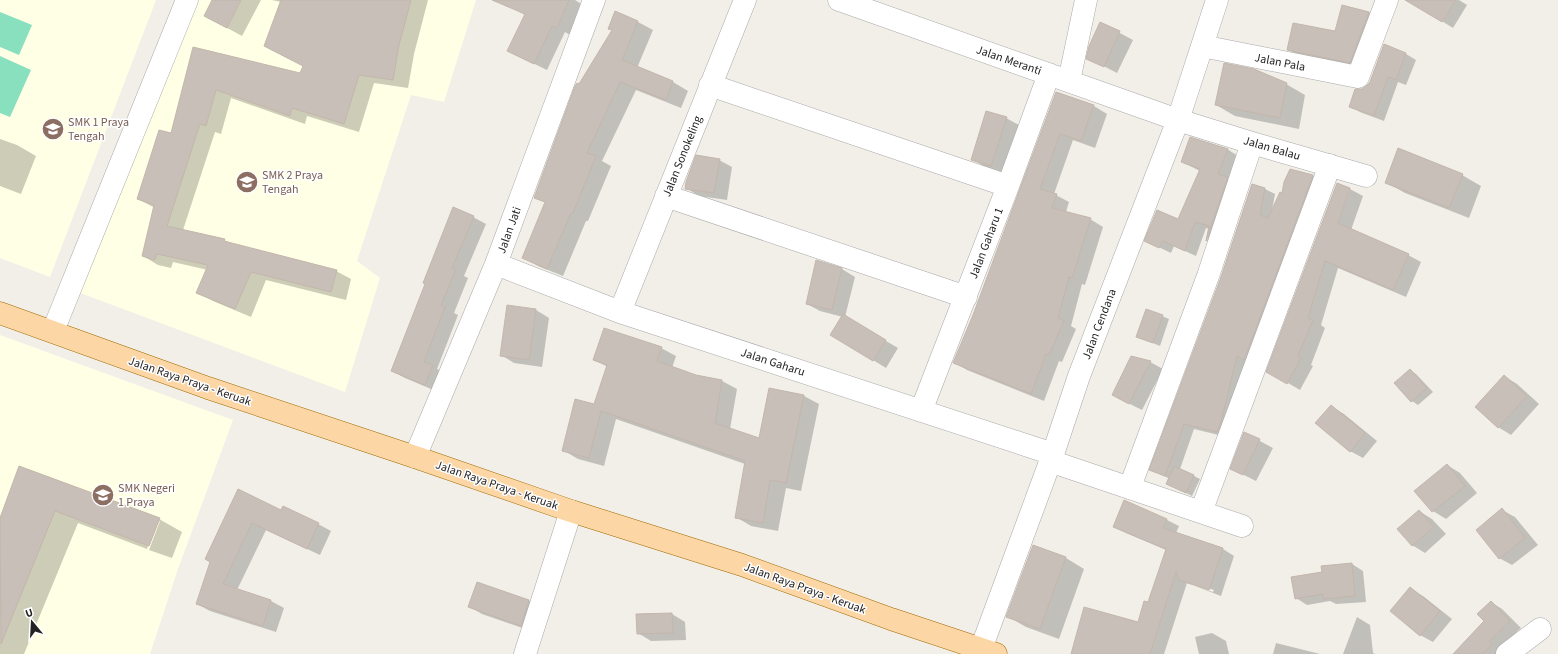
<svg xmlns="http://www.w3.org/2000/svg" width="1558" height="654" font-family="'Source Sans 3',sans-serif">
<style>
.education{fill:#ffffe5}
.pitch{fill:#88e0be}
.shadow{fill:#0003;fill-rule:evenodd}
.building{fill:#c7bfb8;stroke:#c4b6ab}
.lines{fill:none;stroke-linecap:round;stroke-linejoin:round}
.minor-casing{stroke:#a9a9a9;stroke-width:23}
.major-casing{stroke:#a06b00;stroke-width:23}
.minor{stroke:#fff;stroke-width:22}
.major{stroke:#fcd6a4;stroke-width:22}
.labels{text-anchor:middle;stroke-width:3;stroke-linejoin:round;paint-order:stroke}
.street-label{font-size:12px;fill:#222;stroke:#fff}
.education-label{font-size:12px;fill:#785e54;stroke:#fff;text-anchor:start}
</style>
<rect width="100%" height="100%" fill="#f2efe9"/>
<!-- education -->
<path class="education" d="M0,0H156L50,277L0,258Z
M186,0H476L444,102L411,95L357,261L380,278L345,392L67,288Z
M0,335L233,420L178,569L150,654H0Z"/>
<!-- pitch -->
<path class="pitch" d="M0,12L32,25L19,55L0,47Z
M0,56L31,70L10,117L0,113Z"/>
<!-- shadow -->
<path class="shadow" d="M213,0H261L242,36L205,16Z
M272,0H428L414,54L408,88L374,83L359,132L307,116L305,124L231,98L221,134L215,132L183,230L224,240L233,245L336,271L351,279L346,300L266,280L251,317L213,301L198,292L208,270L173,262L171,268L158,265L143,256L155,208L138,199L171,135L194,48L301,74L304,66L265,46L281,2Z
M520,0H575L583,5L570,35L565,32L547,70L508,51L525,15L516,10Z
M1412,0H1459L1467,5L1453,28L1411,2Z
M1343,6L1369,12L1380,19L1361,68L1300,56L1289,50L1336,33Z
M616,12L638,22L653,30L637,68L673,82L688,91L681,108L636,90L602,161L611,166L588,221H586L563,276L538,266L523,257L546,203L535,197L579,85L613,30Z
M1101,23L1133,40L1117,73L1088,58Z
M1384,46L1406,54L1416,60L1406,85L1398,82L1384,121L1360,112L1350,106L1362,90L1370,82Z
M1286,84L1305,95L1299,129L1235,116L1216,105Z
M1056,93L1094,106L1107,114L1095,148L1073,140L1054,194L1069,202L1066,212L1090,219L1103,227L1085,285L1082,284L1071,326L1076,329L1062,362L1059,361L1044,401L967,370L954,362L974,315Z
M1006,118L1019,125L1004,173L985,167L972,159Z
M0,139L17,145L36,156L21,194L0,186Z
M1227,149L1238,156L1217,247L1207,241L1209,229L1206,228L1196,256L1174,246L1171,253L1146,241L1178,221L1200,171L1182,162Z
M719,160L732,167L727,200L699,196L686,188Z
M1462,175L1481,186L1469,218L1405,193L1386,182Z
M1313,176L1322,182L1227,437L1194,429L1180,469L1200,479L1192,496L1168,484L1170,479L1151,470L1221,280L1252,185L1265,189L1275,194L1272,210Z
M1350,189L1363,196L1351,230L1408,255L1421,262L1406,297L1338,268L1321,325L1325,328L1311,365L1313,366L1300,390L1281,379Z
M473,217L486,224L464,276L468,278L454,313L458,315L437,369L446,373L438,392L405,378L392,371Z
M842,269L855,277L845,317L898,348L886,368L832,335L843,317L820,311L807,304Z
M508,306L536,310L549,318L542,367L514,363L501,355Z
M1162,316L1169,319L1160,346L1138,337Z
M661,348L676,356L672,368L695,376L722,381L737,389L730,429L760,439L804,396L819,404L801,491L786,488L778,531L751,526L736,517L745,464L616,419L604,466L578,459L563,450L595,405L608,367L594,360Z
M1150,362L1163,369L1142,410L1126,402Z
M1410,370L1416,374L1433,392L1418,405L1412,401Z
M1504,376L1517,384L1539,404L1511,435L1498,427Z
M1331,406L1344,414L1377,441L1363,458L1350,451Z
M1245,433L1273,448L1256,481L1232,469Z
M1447,465L1460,473L1477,493L1446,519L1433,511Z
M239,491L281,511L318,524L331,531L320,555L266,530L237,590L271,601L284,608L276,632L210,611L197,604Z
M11,494L159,519L182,532L172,558L149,550L160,521H157L147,549L78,523L24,654H0V521Z
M1124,502L1167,520L1179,526L1176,533L1223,549L1234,556L1221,596L1187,583L1164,654H1072L1138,623L1148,603L1166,550L1126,533L1114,526ZM1189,582L1214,590L1213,592L1189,584Z
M1502,510L1515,517L1538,545L1512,565L1499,558Z
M1419,511L1432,519L1446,534L1425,553L1412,545Z
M1066,558L1084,569L1059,639L1026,627L1007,616Z
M1352,564L1363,571L1366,602L1336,604L1330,601L1307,605L1296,598L1323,573Z
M478,583L529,601L542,608L534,632L482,614L470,607Z
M1410,589L1423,596L1452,619L1433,642L1420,635Z
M1491,602L1502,609L1521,628L1500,648V654H1454L1485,621Z
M672,614L685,622L686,640L651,641L638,633Z
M1357,617L1370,625L1373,653L1375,654H1343Z
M1212,633L1226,641L1229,654H1199L1195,637Z
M1276,643L1320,654H1273Z"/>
<!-- building -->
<path class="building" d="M212,0H241L227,28L204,16Z
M281,0H411L399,45L393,80L359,75L344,124L292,108L290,116L216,90L206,126L200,124L167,226L225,239L224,241L337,270L331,292L251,272L235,309L196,293L208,265L157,254L155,260L142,256L154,205L137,199L159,130L171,133L193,47L300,73L303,66L264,46Z
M492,0H569L557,28L552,26L534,64L507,51L525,14Z
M1405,0H1456L1442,22Z
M1342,5L1369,12L1350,63L1287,50L1293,23L1335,31Z
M615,11L638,21L622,60L673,81L666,100L620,82L587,153L596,156L573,213H571L547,269L522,258L545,202L534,198L575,86L577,83L579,84L612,30L608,29Z
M1100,22L1120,31L1104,67L1086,59L1089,46Z
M1384,44L1406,53L1396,80L1388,77L1374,116L1349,107L1355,89H1362L1366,86L1370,82Z
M1224,63L1254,69L1287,83L1280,118L1215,105Z
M1056,92L1094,105L1081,141L1060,134L1040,189L1057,194L1052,208L1091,218L1072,278L1069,277L1058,318L1064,321L1049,355L1046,354L1031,394L953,363L973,315Z
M986,111L1007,117L991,166L971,160Z
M1190,137L1228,149L1218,174L1228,177L1206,241L1209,226L1195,222L1185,251L1163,241L1159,248L1144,241L1157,210L1178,219L1200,169L1181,162Z
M1398,148L1463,174L1449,208L1385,183Z
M696,155L720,159L714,193L685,189L686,182Z
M1290,169L1313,175L1244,360L1237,356L1221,422L1217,432L1184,424L1165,476L1149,470L1220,280L1252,184L1265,188L1260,215L1268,218L1280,192L1282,193L1284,182Z
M1337,183L1350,188L1338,223L1409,254L1393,290L1325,261L1308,318L1313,320L1298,356L1301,358L1287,384L1266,372Z
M453,207L474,216L452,268L456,270L441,305L445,307L424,362L433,365L425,385L391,371L425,284L423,283Z
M816,260L842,268L832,310L806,304Z
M507,305L536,309L529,360L500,356Z
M1146,309L1163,315L1153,343L1136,337Z
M843,314L886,340L873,361L830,335Z
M604,328L662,347L657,361L696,375L722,380L715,423L759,438L769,388L804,395L786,483L770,480L763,523L735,518L745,461L601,411L589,458L562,451L575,399L594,404L607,365L593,360Z
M1131,356L1151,361L1129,404L1112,395Z
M1410,369L1427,388L1411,402L1394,383Z
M1504,375L1527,396L1498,428L1475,407Z
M1331,405L1365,433L1350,452L1315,423Z
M1244,432L1260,439L1243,475L1230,469Z
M1447,464L1465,486L1432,512L1414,491Z
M19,466L160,518L149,546L55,511L1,644L0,518Z
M1174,466L1194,475L1186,493L1166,484Z
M238,489L281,510L283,506L319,523L307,549L252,523L223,584L271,600L263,626L196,604L210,562L205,559Z
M1124,500L1167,519L1163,528L1223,548L1209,590L1179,580L1176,572L1150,654H1071L1084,607L1138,622L1144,601L1148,602L1166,549L1113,527Z
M1502,508L1525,538L1499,559L1476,530Z
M1419,510L1434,527L1412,546L1397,529Z
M1033,545L1066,557L1040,629L1006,617Z
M1352,563L1355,596L1324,599L1323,594L1295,599L1291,577L1322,572L1321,566Z
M477,582L529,600L521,626L468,607Z
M1410,587L1440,611L1420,636L1390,611Z
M1491,601L1510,621L1489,642L1492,644L1483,654H1453L1484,621L1477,614Z
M672,613L673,633L637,634L636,614Z"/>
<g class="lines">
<!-- minor casing -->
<g class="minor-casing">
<path id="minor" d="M839,0L1178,120L1252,143L1366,176
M1202,46L1358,77L1387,0
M1069,81L1086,0
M710,85L1008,186
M666,196L966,297
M496,264L620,312L1053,454
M620,312L745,0
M53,331L187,0
M921,411L1008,186L1049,74
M415,457L496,264L594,0
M1050,461L1242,526
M1130,487L1208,276L1252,143
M1201,512L1330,165
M981,649L1053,454L1079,376L1178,120L1217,0
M525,654L571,511
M1507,654L1540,629"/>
</g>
<!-- major casing -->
<g class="major-casing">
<path id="major" d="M0,313L208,388L415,457L571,511L742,565L891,619L996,654"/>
</g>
<!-- minor -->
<use href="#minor" class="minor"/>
<!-- major -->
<use href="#major" class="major"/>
</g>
<!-- icons -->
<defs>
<g id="school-disc" transform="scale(1.15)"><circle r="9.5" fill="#8d6e63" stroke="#fff"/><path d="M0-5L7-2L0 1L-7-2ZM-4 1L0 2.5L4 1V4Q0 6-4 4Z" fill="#fff"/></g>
</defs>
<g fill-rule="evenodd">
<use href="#school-disc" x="53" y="129"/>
<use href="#school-disc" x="247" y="182"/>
<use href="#school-disc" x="103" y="495"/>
</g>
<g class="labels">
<!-- street labels -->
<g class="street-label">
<text transform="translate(1009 60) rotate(19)" y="4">Jalan Meranti</text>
<text transform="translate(1280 62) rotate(11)" y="4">Jalan Pala</text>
<text transform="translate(1272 148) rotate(16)" y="4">Jalan Balau</text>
<text transform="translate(682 156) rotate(-68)" y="4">Jalan Sonokeling</text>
<text transform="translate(509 230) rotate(-70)" y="4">Jalan Jati</text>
<text transform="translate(986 243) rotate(-69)" y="4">Jalan Gaharu 1</text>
<text transform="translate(1099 324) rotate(-69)" y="4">Jalan Cendana</text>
<text transform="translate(773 362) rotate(18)" y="4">Jalan Gaharu</text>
<text transform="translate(190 381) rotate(19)" y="4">Jalan Raya Praya - Keruak</text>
<text transform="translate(497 485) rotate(19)" y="4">Jalan Raya Praya - Keruak</text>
<text transform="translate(805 588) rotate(20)" y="4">Jalan Raya Praya - Keruak</text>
</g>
<!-- education labels -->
<g class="education-label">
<text x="68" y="126">SMK 1 Praya<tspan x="68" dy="14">Tengah</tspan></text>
<text x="262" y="179">SMK 2 Praya<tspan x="262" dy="14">Tengah</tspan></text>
<text x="118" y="492">SMK Negeri<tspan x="118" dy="14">1 Praya</tspan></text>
</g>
</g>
<!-- north arrow -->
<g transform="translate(32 622) rotate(342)" stroke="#ffffff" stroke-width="3" paint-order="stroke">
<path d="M0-3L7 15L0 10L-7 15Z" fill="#222222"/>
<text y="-6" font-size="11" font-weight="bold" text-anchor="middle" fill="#222222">U</text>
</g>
</svg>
